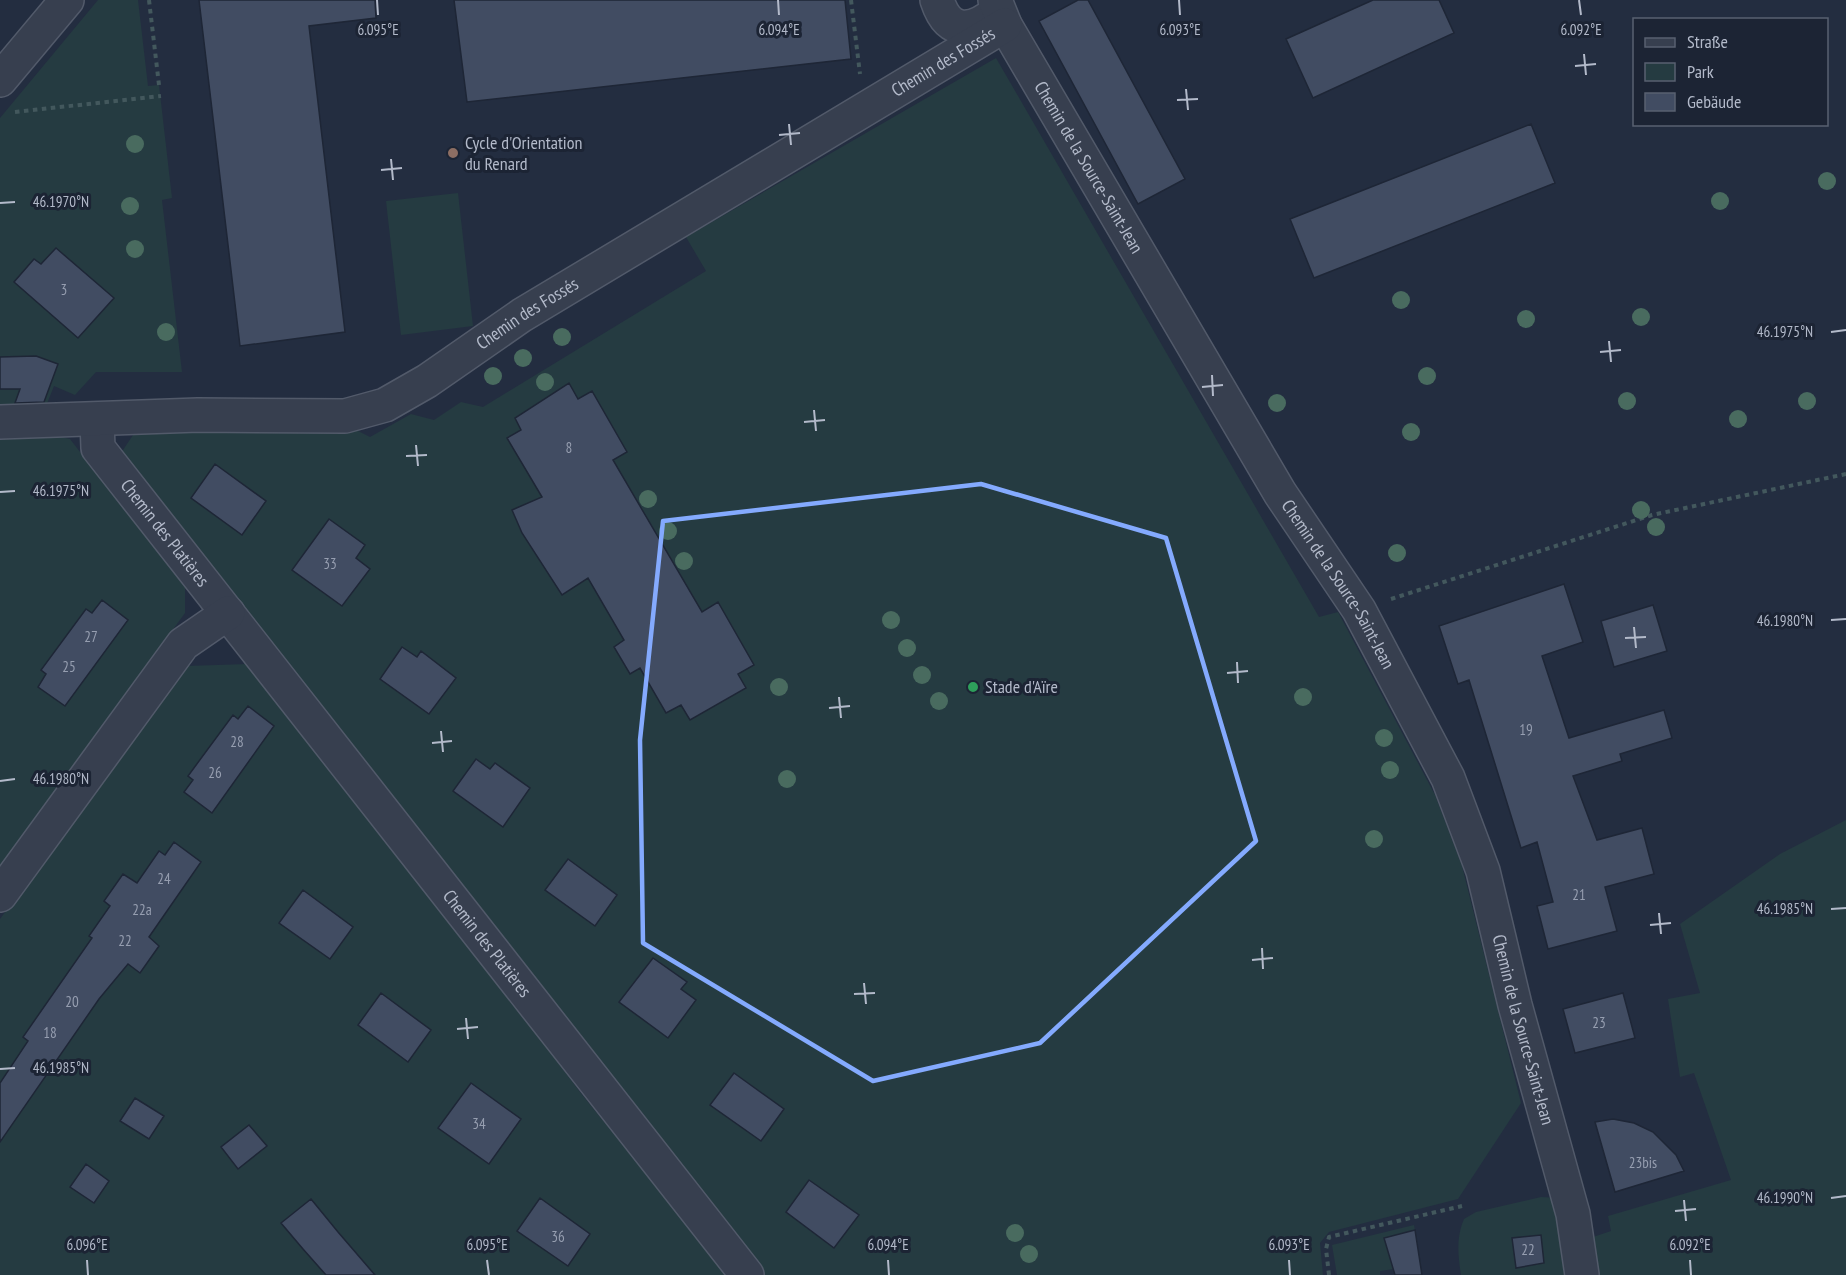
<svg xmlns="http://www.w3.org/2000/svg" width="1846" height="1275" font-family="'PT Sans Narrow',sans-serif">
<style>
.green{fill:#253b41}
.building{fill:#414c62;stroke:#1e2636;stroke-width:1.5}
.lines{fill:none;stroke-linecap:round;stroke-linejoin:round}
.minor-casing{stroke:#525a6a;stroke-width:36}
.path{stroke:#43585d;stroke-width:4;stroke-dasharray:4.5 4.5;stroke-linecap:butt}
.minor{stroke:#373f4f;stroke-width:33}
.tree{fill:#496b5f}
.marked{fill:none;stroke:#84aafe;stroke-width:4.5;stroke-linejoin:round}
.ticks{fill:none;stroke:#b3baca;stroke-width:2}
.education-dot{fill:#8d6e63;stroke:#1c2434;stroke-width:2}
.leisure-dot{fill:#2e9e5b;stroke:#1c2434;stroke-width:2}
.labels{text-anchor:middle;stroke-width:6;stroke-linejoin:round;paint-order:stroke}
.number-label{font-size:15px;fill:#969eb0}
.street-label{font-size:18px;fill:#b3baca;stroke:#1c2434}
.poi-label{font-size:18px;fill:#b3baca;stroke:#1c2434;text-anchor:start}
.ticks-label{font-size:15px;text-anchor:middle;fill:#b3baca;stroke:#1c2434;stroke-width:6;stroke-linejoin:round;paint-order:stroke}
</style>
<rect width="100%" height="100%" fill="#232d40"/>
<!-- green -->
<path class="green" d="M98,0H138L148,86L159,85L172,198L162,200L182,372H96L75,395L54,386L46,406L0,407V118Z
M996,58L1319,617L1338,612L1435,795L1462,866L1521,1103L1458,1199L1329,1232L1320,1243L1323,1275H765L121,453L137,429L356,430L370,437L411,414L434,420L461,402L483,407L706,271L686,237Z
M458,193L473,326L401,335L386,201Z
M61,437L70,439L185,587V613L0,866V438Z
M248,664L501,986L580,1092L727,1275H0V919L186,666Z
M1846,820V1275H1595L1590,1238L1611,1231L1608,1216L1731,1180L1694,1073L1680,1077L1668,999L1700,993L1680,924L1780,854Z
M1541,1197L1559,1198L1569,1275H1461C1458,1255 1456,1238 1464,1219L1476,1212Z
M1414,1225L1421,1265L1380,1271V1275H1337L1332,1245Z"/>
<!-- building -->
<path class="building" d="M199,0H375L376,18L309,26L345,332L240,346Z
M454,0H845L851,59L467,102Z
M1078,0H1088L1185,179L1138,204L1039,21Z
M1373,0H1439L1454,33L1313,98L1286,39Z
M1531,124L1555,183L1314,278L1290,219Z
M56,248L114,298L78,338L14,282L34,259L41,264Z
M36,356L58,364L44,402L15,403L20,389H0V357Z
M569,383L578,399L592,391L627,452L613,460L702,612L718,602L754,665L738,674L746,688L690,720L681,705L666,713L640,668L630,674L614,647L624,640L588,578L562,595L522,533L512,510L542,497L507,438L521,430L515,418Z
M215,464L266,501L242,535L191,498Z
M329,519L365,545L356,558L370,569L342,606L292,570Z
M1564,584L1583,642L1542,656L1569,738L1664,710L1672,738L1620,754L1622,761L1573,776L1597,840L1642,828L1654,874L1605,887L1617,931L1548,949L1537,906L1553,902L1537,842L1521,848L1469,680L1458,684L1439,626Z
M102,600L128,620L65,706L38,687L46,674L41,670L86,609L92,613Z
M1653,605L1667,651L1614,667L1601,621Z
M402,647L417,657L421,651L456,678L429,714L380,679Z
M248,706L274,726L212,813L184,792L193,780L188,776L233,715L238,719Z
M476,759L490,769L495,763L530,788L503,827L453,791Z
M174,842L201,862L149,937L159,946L140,973L128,964L99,999L0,1142V1083L28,1041L23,1037L92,938L89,936L110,906L104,901L123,874L137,883L159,851L165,855Z
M568,859L617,895L595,926L545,890Z
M303,890L353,927L330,959L279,923Z
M653,958L687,982L681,989L696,1000L668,1038L619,1002Z
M381,993L431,1030L408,1062L358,1025Z
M1623,993L1635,1038L1575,1053L1563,1009Z
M734,1073L784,1109L761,1141L710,1105Z
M471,1083L521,1119L489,1164L438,1128Z
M135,1098L164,1116L149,1139L120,1121Z
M1613,1119L1634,1123L1653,1132L1676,1155L1684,1171L1615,1192L1595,1122Z
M249,1125L267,1146L238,1169L221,1147Z
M86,1164L109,1181L94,1203L70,1187Z
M809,1180L859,1215L834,1248L786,1212Z
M540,1198L590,1234L568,1266L517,1231Z
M311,1199L338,1232L375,1275H326L303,1249L281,1223Z
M1415,1230L1422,1275H1395L1384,1238Z
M1541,1235L1544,1263L1516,1268L1512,1238Z"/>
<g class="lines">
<!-- minor casing -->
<g class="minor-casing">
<g id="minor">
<path d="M937,0C949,37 973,32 998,11"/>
<path id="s1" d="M995,0L1005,25L1280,493L1359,610L1448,778L1483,871L1515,1005L1573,1214L1582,1275"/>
<path d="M0,80L67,0"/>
<path id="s2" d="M97,420L98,448L747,1275"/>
<path id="s3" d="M0,422L198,415L345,416L385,405L427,381L522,315L1005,25"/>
<path d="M0,895L183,644L228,613"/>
</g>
</g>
<!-- path -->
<path class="path" d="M149,0L159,85
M851,0L860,74
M15,112L161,96
M1391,599L1652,515L1846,474
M1329,1275L1326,1249L1329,1237L1462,1206"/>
<!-- minor -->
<use href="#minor" class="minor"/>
</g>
<!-- trees -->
<g class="tree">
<circle cx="135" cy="144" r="9"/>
<circle cx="1827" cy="181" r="9"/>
<circle cx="1720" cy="201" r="9"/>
<circle cx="130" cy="206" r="9"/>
<circle cx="135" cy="249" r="9"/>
<circle cx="1401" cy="300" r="9"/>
<circle cx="1641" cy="317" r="9"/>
<circle cx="1526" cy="319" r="9"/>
<circle cx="166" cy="332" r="9"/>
<circle cx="562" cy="337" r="9"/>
<circle cx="523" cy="358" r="9"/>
<circle cx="493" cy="376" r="9"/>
<circle cx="1427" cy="376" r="9"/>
<circle cx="545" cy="382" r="9"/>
<circle cx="1627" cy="401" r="9"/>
<circle cx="1807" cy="401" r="9"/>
<circle cx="1277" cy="403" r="9"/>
<circle cx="1738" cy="419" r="9"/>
<circle cx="1411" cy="432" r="9"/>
<circle cx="648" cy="499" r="9"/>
<circle cx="1641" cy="510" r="9"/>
<circle cx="1656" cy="527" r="9"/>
<circle cx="668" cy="531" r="9"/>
<circle cx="1397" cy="553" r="9"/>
<circle cx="684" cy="561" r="9"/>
<circle cx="891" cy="620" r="9"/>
<circle cx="907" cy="648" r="9"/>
<circle cx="922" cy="675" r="9"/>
<circle cx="779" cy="687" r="9"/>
<circle cx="1303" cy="697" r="9"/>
<circle cx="939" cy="701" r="9"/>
<circle cx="1384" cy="738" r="9"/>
<circle cx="1390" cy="770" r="9"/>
<circle cx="787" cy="779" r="9"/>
<circle cx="1374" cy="839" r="9"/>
<circle cx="1015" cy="1233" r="9"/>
<circle cx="1029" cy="1254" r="9"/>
</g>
<!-- marked area -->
<path class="marked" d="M981,484L1166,538L1256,841L1040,1043L873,1081L643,943L640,740L663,521Z"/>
<!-- ticks -->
<path class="ticks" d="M377,0L378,15M778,0L779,15M1179,0L1180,15M1579,0L1581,15M1584,54L1586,75M1575,66L1596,64M1186,89L1188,110M1177,100L1198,99M789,124L791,145M779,135L800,133M391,159L393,180M381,170L402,168M0,203L15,202M1831,332L1846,330M1609,341L1611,362M1600,352L1621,350M1212,375L1213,396M1202,387L1223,385M814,410L816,431M804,422L825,420M416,445L418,466M406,456L427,455M0,492L15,491M1831,620L1846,619M1634,627L1636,648M1625,638L1646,637M1237,662L1238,683M1227,673L1248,671M839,697L841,718M829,708L850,706M441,731L443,752M432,743L452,741M0,781L15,779M1831,909L1846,908M1659,913L1661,934M1650,925L1671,923M1262,948L1263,969M1252,960L1273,958M864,983L866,1004M854,994L875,993M466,1018L468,1039M457,1029L478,1027M0,1069L15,1068M1831,1198L1846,1196M1684,1200L1686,1221M1675,1211L1696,1209M87,1260L88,1275M487,1260L489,1275M888,1260L889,1275M1289,1260L1290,1275M1690,1260L1691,1275"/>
<!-- markers -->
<circle class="education-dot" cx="453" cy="153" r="6"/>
<circle class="leisure-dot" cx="973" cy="687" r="6"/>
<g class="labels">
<!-- number labels -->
<g class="number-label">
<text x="64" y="295">3</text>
<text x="569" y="453">8</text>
<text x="330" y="569">33</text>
<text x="91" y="642">27</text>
<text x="69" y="672">25</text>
<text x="1526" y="735">19</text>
<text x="237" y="747">28</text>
<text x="215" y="778">26</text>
<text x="164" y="884">24</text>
<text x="1579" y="900">21</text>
<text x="142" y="915">22a</text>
<text x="125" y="946">22</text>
<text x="72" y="1007">20</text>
<text x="1599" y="1028">23</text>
<text x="50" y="1038">18</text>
<text x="479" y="1129">34</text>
<text x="1643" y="1168">23bis</text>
<text x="558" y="1242">36</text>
<text x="1528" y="1255">22</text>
</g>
<!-- street labels -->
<g class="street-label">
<text dy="6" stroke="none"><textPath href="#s3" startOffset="1042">Chemin des Fossés</textPath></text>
<text dy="6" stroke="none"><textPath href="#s1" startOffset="192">Chemin de la Source-Saint-Jean</textPath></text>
<text dy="6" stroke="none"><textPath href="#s3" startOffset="556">Chemin des Fossés</textPath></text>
<text dy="6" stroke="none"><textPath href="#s2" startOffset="136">Chemin des Platières</textPath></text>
<text dy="6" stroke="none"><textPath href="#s1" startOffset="678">Chemin de la Source-Saint-Jean</textPath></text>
<text dy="6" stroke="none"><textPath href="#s2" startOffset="658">Chemin des Platières</textPath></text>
<text dy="6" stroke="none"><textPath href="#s1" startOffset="1164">Chemin de la Source-Saint-Jean</textPath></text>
</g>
<!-- poi labels -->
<g class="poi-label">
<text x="465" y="149">Cycle d'Orientation<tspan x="465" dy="21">du Renard</tspan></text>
<text x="985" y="693">Stade d'Aïre</text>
</g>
</g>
<g class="ticks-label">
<text x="378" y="35">6.095°E</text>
<text x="779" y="35">6.094°E</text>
<text x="1180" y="35">6.093°E</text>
<text x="1581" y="35">6.092°E</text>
<text x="61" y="207">46.1970°N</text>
<text x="1785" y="337">46.1975°N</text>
<text x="61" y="496">46.1975°N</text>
<text x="1785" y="626">46.1980°N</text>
<text x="61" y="784">46.1980°N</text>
<text x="1785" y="914">46.1985°N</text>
<text x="61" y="1073">46.1985°N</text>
<text x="1785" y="1203">46.1990°N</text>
<text x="87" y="1250">6.096°E</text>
<text x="487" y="1250">6.095°E</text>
<text x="888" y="1250">6.094°E</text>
<text x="1289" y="1250">6.093°E</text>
<text x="1690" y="1250">6.092°E</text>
</g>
<!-- legend -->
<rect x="1633" y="18" width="195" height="108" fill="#1c2434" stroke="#586070" stroke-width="1.5"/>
<rect x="1645" y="38" width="30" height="9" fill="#373f4f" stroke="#586070" stroke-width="1.5"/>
<text x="1687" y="48" font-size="18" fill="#b3baca">Straße</text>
<rect x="1645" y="63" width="30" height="18" fill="#253b41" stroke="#586070" stroke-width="1.5"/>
<text x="1687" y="78" font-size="18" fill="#b3baca">Park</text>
<rect x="1645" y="93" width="30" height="18" fill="#414c62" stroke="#586070" stroke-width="1.5"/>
<text x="1687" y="108" font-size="18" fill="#b3baca">Gebäude</text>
</svg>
